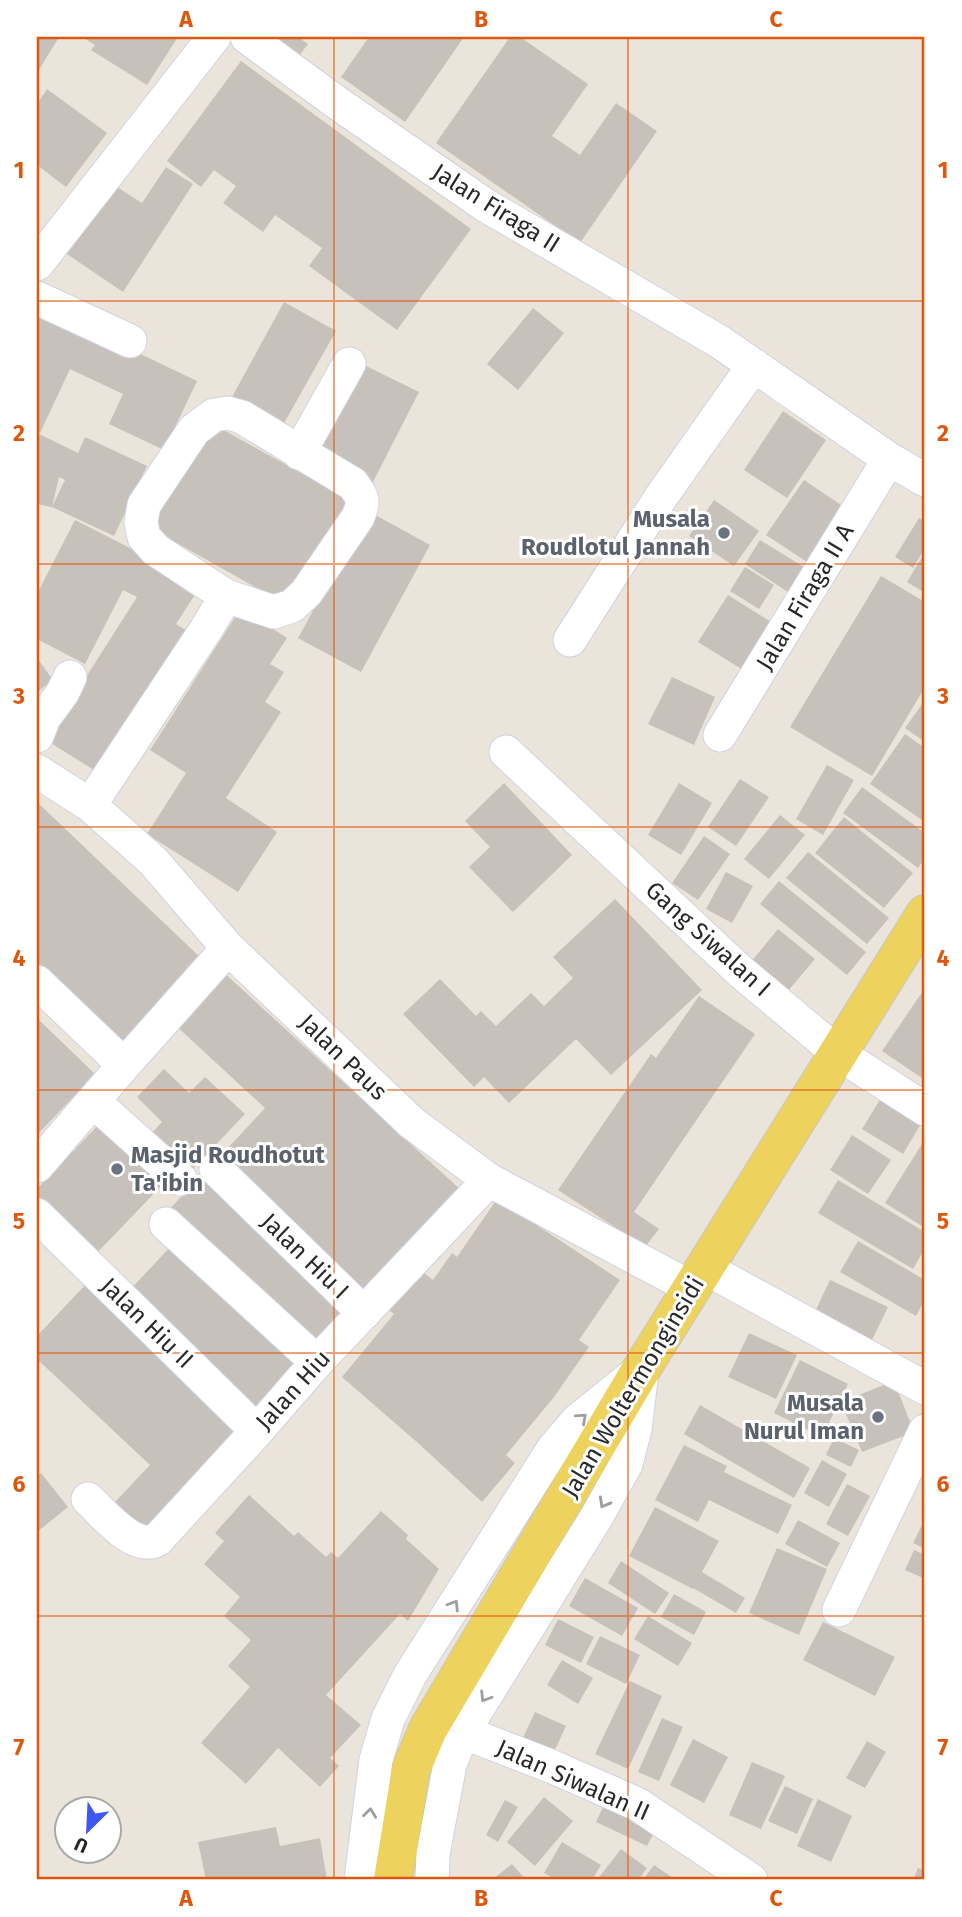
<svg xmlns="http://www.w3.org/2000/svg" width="962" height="1917" font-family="'Fira Sans',sans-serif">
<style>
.building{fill:#c6c1ba}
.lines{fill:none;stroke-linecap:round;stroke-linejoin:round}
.minor-casing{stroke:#d0d2e1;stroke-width:35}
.major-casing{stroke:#c7c7c7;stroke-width:40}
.minor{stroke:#fff;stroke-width:33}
.major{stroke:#edd25d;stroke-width:38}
.oneway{stroke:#9e9e9e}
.grid{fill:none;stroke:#de570d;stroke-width:2;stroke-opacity:0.55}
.worship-dot{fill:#6b7280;stroke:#fff;stroke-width:2.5}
.labels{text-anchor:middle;stroke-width:6;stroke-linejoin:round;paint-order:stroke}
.street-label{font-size:24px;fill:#282828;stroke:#fff}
.worship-label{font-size:24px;font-weight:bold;fill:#5b616d;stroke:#fff;text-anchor:end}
.neatline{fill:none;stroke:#de570d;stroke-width:2.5}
.grid-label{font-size:23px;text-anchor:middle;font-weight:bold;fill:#de570d}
</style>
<rect width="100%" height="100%" fill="#ebe4da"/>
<!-- building -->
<path class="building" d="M37,37H59L37,73Z
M82,37H178L147,85L91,50L95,45Z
M254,37H298L308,44L292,65Z
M369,37H464L405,122L341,77Z
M510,37H520L588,84L552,136L580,155L616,103L657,131L580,243L436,143Z
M241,61L471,229L397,330L309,266L322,248L275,215L263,232L223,203L236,186L214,170L201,187L167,161Z
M47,89L107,133L66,187L37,165V104Z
M166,167L193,184L123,292L61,250L106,180L142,203Z
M284,302L336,331L283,425L232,397Z
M533,308L564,333L518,390L487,364Z
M37,311L90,330L197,381L164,450L109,424L123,394L70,369L40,433L37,432Z
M364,365L419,392L373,482L319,454Z
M783,411L826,440L787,498L744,470Z
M209,422L348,499L289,606L150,528Z
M37,433L78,453L85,437L147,466L114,536L52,507L65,480L59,477L52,507L37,504Z
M804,480L844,507L807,562L766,535Z
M714,500L759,531L734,566L689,536Z
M368,511L430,545L361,672L298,638Z
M919,518L925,522V548L913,568L895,557Z
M75,520L177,572L172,581L194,596L176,624L187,631L102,775L46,740L137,597L123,590L85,664L37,639V594Z
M760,540L807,569L791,594L745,564Z
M925,552V593L907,582Z
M745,567L774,585L759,609L730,591Z
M881,576L925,602V687L872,776L790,727Z
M728,595L773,623L743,670L698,642Z
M241,608L287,638L270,664L284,672L265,702L281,712L226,798L277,832L238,892L147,834L186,773L150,750Z
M37,658L53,680L37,692Z
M672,677L715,697L694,745L648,724Z
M925,700V742L905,728Z
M905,734L925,748V815L922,820L870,784Z
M827,765L854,780L823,835L796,819Z
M740,779L769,797L736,846L708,827Z
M504,783L572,855L513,912L469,867L490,847L465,821Z
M679,783L712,803L681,855L648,835Z
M862,787L925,833V858L918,868L843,813Z
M37,802L203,960L119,1047L37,968Z
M780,815L805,835L769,879L744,859Z
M844,817L913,873L884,908L815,853Z
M704,836L730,854L698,900L672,883Z
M808,852L889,918L867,944L786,878Z
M726,872L753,886L732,923L706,909Z
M779,881L866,952L847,975L760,904Z
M615,899L702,990L611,1075L576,1039L509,1103L484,1077L474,1087L403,1014L440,979L476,1016L481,1011L496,1026L531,993L544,1006L573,978L553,957Z
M778,929L815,959L782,998L746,968Z
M221,970L463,1192L364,1298L215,1162L265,1108L173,1023Z
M925,988V1073L922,1078L882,1051Z
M699,996L755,1034L634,1212L659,1229L645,1247L558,1190L651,1054L656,1058Z
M37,1018L95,1074L37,1135Z
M164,1069L189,1093L205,1077L245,1114L188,1174L148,1137L162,1122L137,1097Z
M884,1093L925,1117L903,1154L862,1129Z
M103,1120L167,1180L94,1256L37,1202V1189Z
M852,1135L891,1160L868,1194L830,1170Z
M925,1139V1228L885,1203Z
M204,1172L356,1312L317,1353L166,1213Z
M838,1180L925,1232V1248L913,1269L818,1213Z
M497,1199L620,1280L579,1340L589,1347L554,1397L506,1455L515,1463L482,1502L418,1443L342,1377L394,1314L385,1307L418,1268L433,1280L452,1253L457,1257Z
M858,1241L925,1280V1299L916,1316L840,1272Z
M173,1244L305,1367L260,1415L128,1292Z
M830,1280L888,1307L870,1344L813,1316Z
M89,1281L246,1428L147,1532L115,1502L150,1465L37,1359V1336Z
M749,1333L797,1355L776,1399L728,1377Z
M800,1360L848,1384L822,1437L774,1413Z
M894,1381L914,1432L862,1452L841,1402Z
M700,1405L810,1468L794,1498L684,1434Z
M834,1438L859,1450L851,1467L826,1455Z
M684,1445L727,1466L724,1472L792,1505L778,1534L709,1500L698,1522L655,1500Z
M822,1460L847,1474L829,1507L804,1493Z
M41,1473L68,1507L37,1532V1476Z
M847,1484L870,1496L848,1536L826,1524Z
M249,1495L294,1536L298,1532L326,1557L331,1552L338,1558L381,1511L408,1535L406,1539L439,1569L408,1621L400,1614L326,1695L361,1725L330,1758L339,1766L320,1787L278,1748L246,1784L201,1743L250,1687L228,1666L251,1640L224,1616L240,1597L204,1564L224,1541L215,1533Z
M655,1507L719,1541L702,1572L745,1598L736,1613L693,1588V1589L629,1556Z
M925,1519V1549L913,1543Z
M798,1520L840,1543L827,1567L785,1544Z
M777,1548L827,1569L799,1635L749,1613Z
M914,1550L925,1555V1579L905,1570Z
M621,1561L669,1593L655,1614L608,1583Z
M585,1578L638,1608L622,1636L569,1606Z
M674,1594L706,1612L694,1635L661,1617Z
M648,1616L692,1643L678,1666L634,1639Z
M558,1619L594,1637L581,1663L545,1645Z
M823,1622L895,1657L875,1696L803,1660Z
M600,1636L640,1655L626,1684L586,1664Z
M562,1660L593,1678L578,1704L547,1685Z
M630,1681L662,1696L628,1769L595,1754Z
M535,1712L566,1726L553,1754L522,1740Z
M662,1718L683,1727L659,1781L638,1772Z
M693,1739L728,1757L704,1803L670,1785Z
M867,1741L886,1752L865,1788L846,1778Z
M752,1762L785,1776L761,1829L729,1815Z
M785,1786L813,1799L797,1834L768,1821Z
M544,1797L573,1821L535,1866L507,1842Z
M818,1799L852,1816L831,1862L797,1846Z
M505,1800L518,1807L498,1842L486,1835Z
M604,1805L656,1829L647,1846L596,1822Z
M276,1827L280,1846L320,1838L327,1880H206L198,1842Z
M562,1842L601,1865L592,1880H557L544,1873Z
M621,1849L647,1868L638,1880H597Z
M512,1864L526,1880H492Z
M654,1865L676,1880H643Z
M918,1868L925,1871V1880H913Z"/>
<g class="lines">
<!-- minor casing -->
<g class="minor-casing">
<path id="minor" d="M247,37L336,102L485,205L720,342L889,459L925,480
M37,264L214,37
M37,298L130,341
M228,413L242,417L353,484C363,498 365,501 358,517L306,593L292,606L274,612L226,596L156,550L144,537L141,522L144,505L194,430L214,415Z
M299,453L349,364
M570,640L661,497L754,365
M720,735L889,459
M37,736L44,718L63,692L70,677
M506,752L741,972L839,1054L925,1109
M37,771L90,805L153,861L228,948L412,1123L489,1180L692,1288
M90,805L207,628L226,596
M37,982L124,1065
M93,1101L180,1179
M37,1166L124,1065L228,948
M216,1169L364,1313
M37,1215L257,1431
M166,1224L317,1362
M705,1268L925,1388
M88,1499C105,1515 133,1551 157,1540L257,1431L317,1362L489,1180
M839,1610L925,1431
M463,1732L553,1767L637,1804L751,1880
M361,1880L376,1760L388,1719L410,1675L553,1449L578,1420L635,1374
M432,1880L433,1854L450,1764L463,1732L597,1516L626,1464L635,1429L642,1371"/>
</g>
<!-- major casing -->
<g class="major-casing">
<path id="major" d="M393,1880L411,1769L428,1729L642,1368L925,914"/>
</g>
<!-- minor -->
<use href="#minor" class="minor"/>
<!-- major -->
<use href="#major" class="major"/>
</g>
<!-- one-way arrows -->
<defs><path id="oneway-chevron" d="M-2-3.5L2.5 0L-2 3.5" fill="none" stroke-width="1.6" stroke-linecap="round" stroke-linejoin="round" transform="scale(1.75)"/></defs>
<g class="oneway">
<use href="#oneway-chevron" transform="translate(582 1418) rotate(-42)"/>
<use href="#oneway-chevron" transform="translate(604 1503) rotate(119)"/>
<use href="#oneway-chevron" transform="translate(454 1605) rotate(-58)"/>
<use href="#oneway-chevron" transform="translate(485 1697) rotate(122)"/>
<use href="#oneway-chevron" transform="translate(370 1813) rotate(-83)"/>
</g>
<!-- grid -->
<path class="grid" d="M334,37V1880M628,37V1880M37,301H925M37,564H925M37,827H925M37,1090H925M37,1353H925M37,1616H925"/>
<!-- markers -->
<g class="worship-dot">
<circle cx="724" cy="533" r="7"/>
<circle cx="117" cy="1169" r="7"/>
<circle cx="878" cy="1417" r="7"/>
</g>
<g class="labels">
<!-- street labels -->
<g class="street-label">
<text transform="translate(496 208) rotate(32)" y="8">Jalan Firaga II</text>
<text transform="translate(805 597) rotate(-59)" y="8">Jalan Firaga II A</text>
<text transform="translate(708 939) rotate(42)" y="8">Gang Siwalan I</text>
<text transform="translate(343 1057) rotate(44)" y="8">Jalan Paus</text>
<text transform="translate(305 1256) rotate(44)" y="8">Jalan Hiu I</text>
<text transform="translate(147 1323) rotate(44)" y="8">Jalan Hiu II</text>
<text transform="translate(633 1387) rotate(-59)" y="8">Jalan Woltermonginsidi</text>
<text transform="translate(293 1390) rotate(-48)" y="8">Jalan Hiu</text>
<text transform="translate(573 1780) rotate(24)" y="8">Jalan Siwalan II</text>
</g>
<!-- worship labels -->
<g class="worship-label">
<text x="710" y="527">Musala<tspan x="710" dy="28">Roudlotul Jannah</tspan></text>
<text x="131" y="1163" text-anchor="start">Masjid Roudhotut<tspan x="131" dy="28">Ta'ibin</tspan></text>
<text x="864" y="1411">Musala<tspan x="864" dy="28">Nurul Iman</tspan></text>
</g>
</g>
<!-- border -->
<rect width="962" height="1917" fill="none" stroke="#ffffff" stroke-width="77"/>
<!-- north arrow -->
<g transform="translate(88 1830) rotate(204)"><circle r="33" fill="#ffffff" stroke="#a9a9a9" stroke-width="2"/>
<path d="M0-5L12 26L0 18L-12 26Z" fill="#3d57f5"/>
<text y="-10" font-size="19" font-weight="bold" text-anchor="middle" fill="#282828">U</text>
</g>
<rect x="38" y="38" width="885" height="1840" class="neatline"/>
<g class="grid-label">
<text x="186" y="27">A</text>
<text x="481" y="27">B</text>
<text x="776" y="27">C</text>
<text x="19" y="178">1</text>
<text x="943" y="178">1</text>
<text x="19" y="441">2</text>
<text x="943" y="441">2</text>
<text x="19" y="704">3</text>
<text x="943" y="704">3</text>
<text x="19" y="966">4</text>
<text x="943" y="966">4</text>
<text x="19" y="1229">5</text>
<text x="943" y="1229">5</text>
<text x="19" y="1492">6</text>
<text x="943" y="1492">6</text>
<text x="19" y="1755">7</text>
<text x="943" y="1755">7</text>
<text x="186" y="1906">A</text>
<text x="481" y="1906">B</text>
<text x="776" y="1906">C</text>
</g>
</svg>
